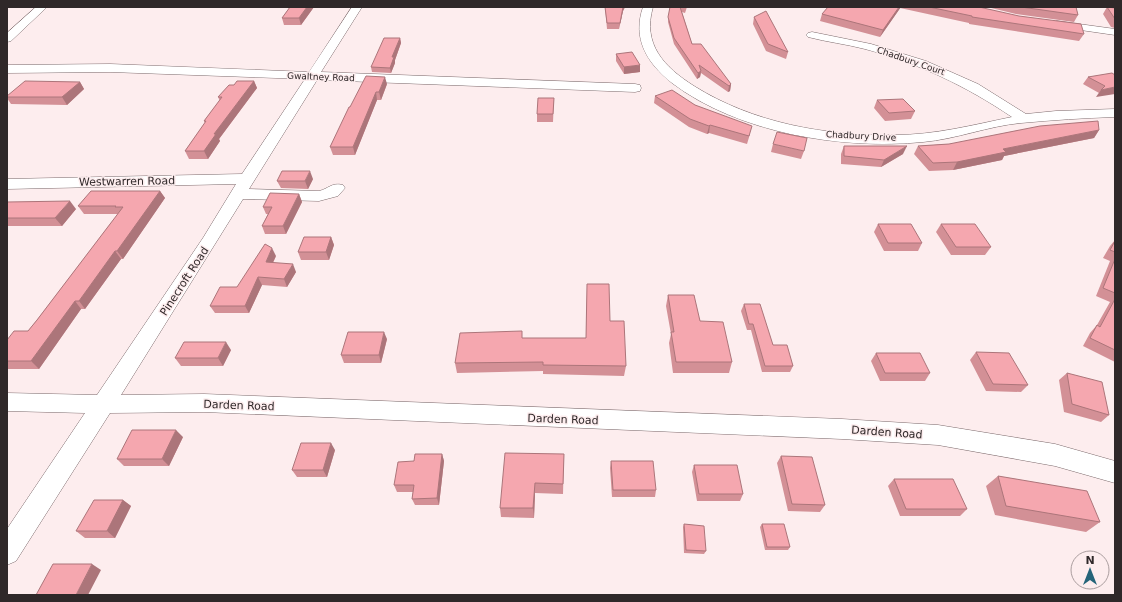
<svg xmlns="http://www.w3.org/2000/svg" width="1122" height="602" font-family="'DejaVu Sans',sans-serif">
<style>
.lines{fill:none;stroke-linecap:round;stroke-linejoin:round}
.minor-casing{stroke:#7c6a6c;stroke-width:1}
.minor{fill:#fff;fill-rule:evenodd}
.wall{fill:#d39096}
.shaded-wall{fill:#ac757a}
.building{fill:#f5a7af;stroke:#ac757a}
.labels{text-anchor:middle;stroke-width:3;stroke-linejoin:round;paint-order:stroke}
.far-street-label{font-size:9px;fill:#2f2829;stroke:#fdedee}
.street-label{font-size:11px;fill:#2f2829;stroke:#fdedee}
</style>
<rect width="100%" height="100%" fill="#fdedee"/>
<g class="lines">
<!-- minor casing -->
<g class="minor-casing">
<path id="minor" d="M36,7H47L11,41L7,42V33Z
M352,7H362L321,72L635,84L640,85L641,88L640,91L635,92L317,80L249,189L319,191C328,189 332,182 343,185L345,188L338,196L319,201L243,199L121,395L204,394L842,419L938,425L1055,444L1115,461V483L1055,466L938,445L842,439L204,412L110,413L16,561L7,565V529L85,413L7,411V393L97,395L203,238L236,184L7,189V179L242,174L305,79L110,72L7,73V65L110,64L309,72Z
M643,7H653C642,44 664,67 694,86C753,123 825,136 895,135C935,135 973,125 1012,117C966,86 918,63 865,49C846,44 827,42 808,37L806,35L808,33L812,32L871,44L926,61L978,84L1026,114L1056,111L1115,109V117C1084,118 1053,120 1021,123C988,126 957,139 923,142C842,150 738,133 672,83C647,63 632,39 643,7Z
M1057,21L1115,29V35L1053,26L1051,24Z"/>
</g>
<!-- minor -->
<use href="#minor" class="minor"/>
</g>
<!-- wall -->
<path class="wall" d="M290,7H314L301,25H284L282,18Z
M605,7H625L623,11L619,29H607Z
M670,7H687L685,13L682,12L692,44L731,84L730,91L728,92L701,73L700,77L697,79L674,44L668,22Z
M828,7H979L1084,34L1079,41L969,24V23L900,8L880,37L820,21L822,14Z
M987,7H1076L1078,15L1074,22L1016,14Z
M1107,7L1115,8V28L1111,27L1103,14Z
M754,17L788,52L786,59L766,51L753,24Z
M400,38L401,43L395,60V63L391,73L372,72L371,67Z
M616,54L640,72L624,74L616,61Z
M1115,75L1096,97L1099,93L1083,84L1088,77Z
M254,81L257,88L219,139L220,141L208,159H189L185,151L205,123L204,121L220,101L218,97L234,85Z
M80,82L84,89L67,105L11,104L7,98V97Z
M387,84L381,100H377L355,155H333L330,147L350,107Z
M655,96L695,105L750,134L747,144L709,133L707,134L689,127L654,103Z
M554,98L553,122H537V114Z
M877,100L915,111L911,119L885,121L874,108Z
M1099,130L1094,138L1004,156L1002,160L953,170L929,171L914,154L918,146L949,144Z
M773,144L804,151L801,159L771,152Z
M844,146L903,154L881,167L841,164V154Z
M313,179L308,189L281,188L277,181Z
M160,191L165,198L123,259H121L85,309H81L39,369H7V340L28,331L37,320L118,214H84L78,206Z
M299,194L302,202L286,234H265L262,226L268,214H266L263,207Z
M7,202L76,209L62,226H7Z
M878,224L922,243L918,251H884L874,232Z
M941,224L991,247L985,255H951L936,232Z
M331,237L334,245L329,260H301L298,252Z
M1115,240V362L1083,346L1090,333L1097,325L1110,302L1096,296L1110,261L1103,258L1110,246Z
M276,256L273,263L296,272L287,287L262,285L249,313H215L210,306L237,287Z
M587,294L610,321L626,366L624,376L543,374V371L457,373L455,363L522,338H586Z
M668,295L700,321L732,362L729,373H673L669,343L671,334L666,306Z
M744,304L773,345L793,366L790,372H762L751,330H747L741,311Z
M387,339L381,363H344L341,355Z
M231,350L223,366H181L175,358Z
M976,352L1028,385L1021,392L986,391L970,360Z
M876,353L930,373L925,381H880L871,361Z
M1067,373L1109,415L1101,422L1064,412L1059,380Z
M183,437L169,466H124L117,459Z
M335,450L327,477H297L292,470Z
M442,454L444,461L439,505H415L412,499L413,492H397L394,485L414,461Z
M564,454L563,494L535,493L534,518L501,517L500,508Z
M781,456L825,505L820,512L788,511L777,463Z
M611,461L656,490L655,497H612L610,468Z
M694,465L743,494L740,501H697L692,472Z
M998,476L1100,522L1086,532L995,515L986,486Z
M894,479L967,509L960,516H900L888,486Z
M123,500L131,506L115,538H85L76,531Z
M684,524L706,551L704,554L684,553L683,527Z
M762,524L790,547L788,550H765L760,527Z"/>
<!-- shaded-wall -->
<path class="shaded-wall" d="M307,7H314L301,25L299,18Z
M623,7H625L623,11L619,29L620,23Z
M899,7H901L880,37L883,30Z
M400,38L401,43L395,60V63L391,73L390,68L392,57Z
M640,65V72L624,74V67Z
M701,71L700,77L697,79L698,73Z
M385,77L387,84L381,100L379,92Z
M254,81L257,88L219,139L220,141L208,159L204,151L214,134Z
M80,82L84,89L67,105L62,97Z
M731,84L730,91L728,92L729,86Z
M1115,87V94L1096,97L1101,90Z
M376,92L377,100L355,155L353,147Z
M710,125L709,133L707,134L709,126Z
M1099,130L1094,138L1004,156L1002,160L953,170L957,162L1003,149Z
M907,146L903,154L881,167L884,160Z
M310,171L313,179L308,189L305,181Z
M160,191L165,198L123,259L117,251Z
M299,194L302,202L286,234L283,226Z
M70,201L76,209L62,226L55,218Z
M331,237L334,245L329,260L326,252Z
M272,248L276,256L269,270L266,262Z
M115,251L121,259L85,309L79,301Z
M293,264L296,272L287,287L284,279Z
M258,277L262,285L249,313L245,306Z
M75,301L81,309L39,369L31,361Z
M384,332L387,339L381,363L379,355Z
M226,342L231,350L223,366L218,358Z
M176,430L183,437L169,466L162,459Z
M331,443L335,450L327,477L323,470Z
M442,454L444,461L439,505L437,498Z
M535,483V493L534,518L533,508Z
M123,500L131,506L115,538L107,531Z
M92,564L101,570L88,595H76Z"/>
<!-- building -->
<path class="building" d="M290,7H307L299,18H282Z
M605,7H623L620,23H607Z
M670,7H680L692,44H701L731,84L729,86L699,65L701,71L698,73L674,38L668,17Z
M828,7H899L883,30L822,14Z
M929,7H979L1019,16L1081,24L1084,34L972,17V16Z
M1021,7H1076L1078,15Z
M1107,7L1115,8V19Z
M766,11L788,52L768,44L754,17Z
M384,38H400L392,57H394L390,68L371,67Z
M632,52L640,65L624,67L616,54Z
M1112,73L1115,75V87L1101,90L1105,86L1088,77Z
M366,76L385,77L379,92H376L353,147H330L349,107H350Z
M25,81L80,82L62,97H7V96Z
M237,81H254L214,134H216L204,151H185L206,121H204L222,97H218L229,85H234Z
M672,90L695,105L752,126L749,136L710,125L709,126L690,119L655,96Z
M538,98H554L553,114H537Z
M903,99L915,111L889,113L877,100Z
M1098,121L1099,130L1003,149L1006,152L957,162L933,163L918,146L949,144L1040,126Z
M777,132L807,138L804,151L773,144Z
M844,146H907L884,160L844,156Z
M282,171H310L305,181H277Z
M91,191H160L117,251H115L79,301H75L31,361H7V340L14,331H28L37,320L123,207H115L116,206H78Z
M270,193L299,194L283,226H262L272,207H263Z
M70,201L55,218H7V202Z
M878,224H911L922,243H888Z
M941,224H975L991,247H956Z
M304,237H331L326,252H298Z
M1115,241V252L1110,250Z
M265,244L272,248L266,262L293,264L284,279L258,277L245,306H210L220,287H237Z
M1115,259V293L1103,288Z
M587,284H609L610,321H624L626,366L543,365V362L455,363L460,333L522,331V338H586Z
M668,295H694L700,321L723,322L732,362H676L671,332H674Z
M1115,299V350L1090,338L1097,325L1100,327Z
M744,304H760L773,345H787L793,366H765L753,324H749Z
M348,332H384L379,355H341Z
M184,342H226L218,358H175Z
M976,352L1009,353L1028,385L993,384Z
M876,353H920L930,373H885Z
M1067,373L1102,382L1109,415L1072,404Z
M132,430H176L162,459H117Z
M301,443H331L323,470H292Z
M505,453L564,454L563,484L535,483L533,508H500Z
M415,454H442L437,498L412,499L414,485H394L398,462L414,461Z
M781,456L812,457L825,505L792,504Z
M611,461H653L656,490H613Z
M694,465H737L743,494H699Z
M998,476L1087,491L1100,522L1006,506Z
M894,479H953L967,509H906Z
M94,500H123L107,531H76Z
M684,524L704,526L706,551L686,550Z
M762,524H784L790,547H767Z
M53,564H92L76,595H36Z"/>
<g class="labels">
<!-- far-street labels -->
<g class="far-street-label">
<text transform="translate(911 61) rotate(19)" y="3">Chadbury Court</text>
<text transform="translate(321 77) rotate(2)" y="3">Gwaltney Road</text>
<text transform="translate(861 136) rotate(3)" y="3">Chadbury Drive</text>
</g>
<!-- street labels -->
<g class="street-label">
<text transform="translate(127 181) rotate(-1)" y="4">Westwarren Road</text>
<text transform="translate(184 281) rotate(-57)" y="4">Pinecroft Road</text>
<text transform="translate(239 405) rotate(2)" y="4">Darden Road</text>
<text transform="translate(563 419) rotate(2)" y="4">Darden Road</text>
<text transform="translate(887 432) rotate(4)" y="4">Darden Road</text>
</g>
</g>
<!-- border -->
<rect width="1122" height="602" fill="none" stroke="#2f2829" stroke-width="16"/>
<!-- north arrow -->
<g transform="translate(1090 570)"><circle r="19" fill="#fdedee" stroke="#ab9e9f"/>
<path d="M0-3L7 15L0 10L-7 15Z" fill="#256479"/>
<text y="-6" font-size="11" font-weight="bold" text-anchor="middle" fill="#2f2829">N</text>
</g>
</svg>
